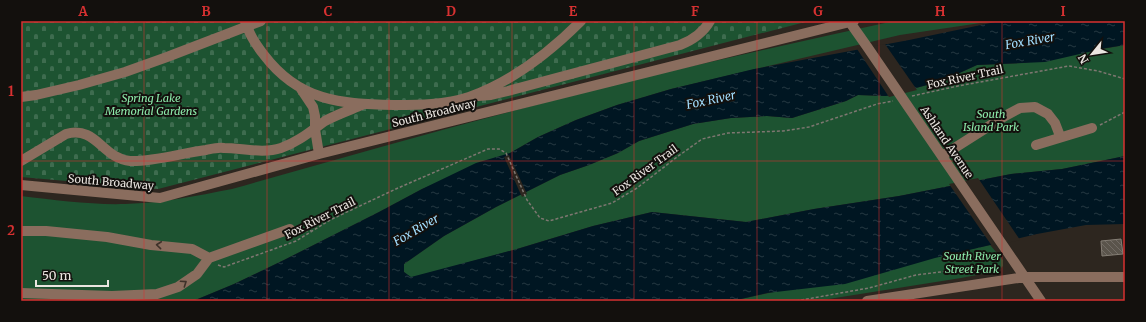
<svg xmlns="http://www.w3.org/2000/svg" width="1146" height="322" font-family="Merriweather,serif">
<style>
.cemetery{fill:url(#cemetery-stones)}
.green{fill:#1d5331}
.water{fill:url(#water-ripples)}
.pier{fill:#2d261f}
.building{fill:url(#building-back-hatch);stroke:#857e75}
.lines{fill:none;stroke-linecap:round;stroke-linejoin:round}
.path{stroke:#7e7771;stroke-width:1.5;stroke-dasharray:3 2;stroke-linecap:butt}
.minor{stroke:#8a6d5e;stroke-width:10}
.oneway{stroke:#3d3129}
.grid{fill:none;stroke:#d73131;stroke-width:1;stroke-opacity:0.55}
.labels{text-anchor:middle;stroke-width:4;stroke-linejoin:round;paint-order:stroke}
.street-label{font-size:11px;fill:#eae5e0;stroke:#13100d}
.park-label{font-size:11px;font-style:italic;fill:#8debab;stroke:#13100d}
.water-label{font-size:12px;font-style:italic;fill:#a1ddfe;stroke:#13100d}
.neatline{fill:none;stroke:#d73131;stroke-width:1.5}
.grid-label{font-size:13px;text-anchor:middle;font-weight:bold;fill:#d73131}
</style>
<defs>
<pattern id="cemetery-stones" width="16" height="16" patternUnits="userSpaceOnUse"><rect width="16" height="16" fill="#1d5331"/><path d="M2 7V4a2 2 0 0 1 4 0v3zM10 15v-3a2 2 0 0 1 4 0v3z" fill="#3e6c4f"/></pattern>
<pattern id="water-ripples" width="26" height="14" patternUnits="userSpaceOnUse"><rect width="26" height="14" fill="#001622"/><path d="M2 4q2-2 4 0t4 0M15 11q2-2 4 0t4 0" fill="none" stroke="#253842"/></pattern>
<pattern id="building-back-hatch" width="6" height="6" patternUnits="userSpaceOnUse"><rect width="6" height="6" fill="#5a544b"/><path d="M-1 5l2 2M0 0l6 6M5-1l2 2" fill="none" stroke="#726c65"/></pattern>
</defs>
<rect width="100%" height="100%" fill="#2d261f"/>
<!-- cemetery -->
<path class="cemetery" d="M21,21H809L158,189L21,177Z"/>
<!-- green -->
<path class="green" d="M894,21H994L900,35L671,89L617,105L576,120L538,137L510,153L422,189L379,212L284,260L234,284L193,301H21V196C55,200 91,205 125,204C162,203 196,196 232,189C352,155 472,121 593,90C693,65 794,43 894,21Z
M1125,45V156L1062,169L1011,174L899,196L814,209L746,222L652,212L593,226L517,249L411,278L404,272V264L444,236L496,207L560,175L589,165L618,153L639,141L693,124L731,118L767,116L792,118L846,101L858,95L886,96L942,81L977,65L1024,63Z
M990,245L1003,260V266L998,271L961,278L816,301H709L722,299H741Z"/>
<!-- water -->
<path class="water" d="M1000,21H1125V45L1106,48L1045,62L977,65L942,81L886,96L858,95L846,101L792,118L767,116L731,118L693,124L639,141L618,153L589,165L560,175L496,207L444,236L404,264V272L411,277L517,249L593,226L652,212L746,222L814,209L899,196L1011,174L1062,169L1125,156V224L1086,225L1037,234L935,258L845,284L767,293L741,299H722L709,301H193L234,284L284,260L379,212L422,189L476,163L510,153L538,137L576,120L617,105L671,89L754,69L909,40Z"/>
<!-- pier -->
<path class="pier" d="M885,44L917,90L889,97L857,49Z
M509,155L527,194L522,197L504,157Z
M978,178L1020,240L992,246L949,184Z"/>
<!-- building -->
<path class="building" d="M1121,239L1123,254L1102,256L1101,241Z"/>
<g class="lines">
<!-- path -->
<path class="path" d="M912,96L958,86L1069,66L1098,71L1125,79
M1100,125L1125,112
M300,230L312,231
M218,265L224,267L296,241L330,220L398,188L488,149H499L506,153L527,200L540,218L549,221L612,203L637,188L677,157L702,139L728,133L783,131L809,127L877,104L893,101
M796,301L869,288L916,275L948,271L969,270L987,272"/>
<!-- minor -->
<path class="minor" d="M245,21C249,34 256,45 264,55C299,101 340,104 394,105C418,105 445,105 469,97C511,82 549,53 581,21
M849,21L868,48L1041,301
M301,89L313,107L315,116V129L319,154
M478,96L491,95L508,91L680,45C693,40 703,33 710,21
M21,97L36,95L79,85L125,72L167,57L261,21
M1036,145L1092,128
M942,156L1005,116L1020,108L1035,107L1048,114L1055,123L1060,136
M21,161L66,134C96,125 103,159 130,161C153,162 182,153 206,150C211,149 218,147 224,148C242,148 263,154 281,148C298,142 311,131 325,121C336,115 350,110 362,105
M21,185L160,198L319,154L854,21
M21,231H46L107,237L151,245L192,249L209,258
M21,293L112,296L157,294L178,287L197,274L209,258L290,229
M867,301L1025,277H1125"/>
</g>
<!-- one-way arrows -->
<defs><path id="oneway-chevron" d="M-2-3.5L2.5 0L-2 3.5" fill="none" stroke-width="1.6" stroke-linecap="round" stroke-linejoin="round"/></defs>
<g class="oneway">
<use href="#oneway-chevron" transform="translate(159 245) rotate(-174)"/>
<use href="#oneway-chevron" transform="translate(184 283) rotate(-34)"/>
</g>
<!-- grid -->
<path class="grid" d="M144,21V301M267,21V301M389,21V301M512,21V301M634,21V301M757,21V301M879,21V301M1002,21V301M21,161H1125"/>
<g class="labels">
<!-- street labels -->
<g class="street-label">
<text transform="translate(965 77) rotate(-12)" y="4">Fox River Trail</text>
<text transform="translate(434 113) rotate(-14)" y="4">South Broadway</text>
<text transform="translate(947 142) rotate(56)" y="4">Ashland Avenue</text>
<text transform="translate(645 170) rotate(-36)" y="4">Fox River Trail</text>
<text transform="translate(111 182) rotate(5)" y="4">South Broadway</text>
<text transform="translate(320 218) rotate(-27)" y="4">Fox River Trail</text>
</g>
<!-- park labels -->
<g class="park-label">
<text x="151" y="102">Spring Lake<tspan x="151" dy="13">Memorial Gardens</tspan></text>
<text x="991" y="118">South<tspan x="991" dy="13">Island Park</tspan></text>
<text x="972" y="260">South River<tspan x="972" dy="13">Street Park</tspan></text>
</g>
<!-- water labels -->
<g class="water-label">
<text transform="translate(1030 41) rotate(-10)" y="4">Fox River</text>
<text transform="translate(711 100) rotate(-12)" y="4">Fox River</text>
<text transform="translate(416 230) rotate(-30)" y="4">Fox River</text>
</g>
</g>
<!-- border -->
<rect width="1146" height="322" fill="none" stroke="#13100d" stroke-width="44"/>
<!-- north arrow -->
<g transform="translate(1092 54) rotate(240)" stroke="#13100d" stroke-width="3" paint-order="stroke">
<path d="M0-3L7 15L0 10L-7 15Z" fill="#eae5e0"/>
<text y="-6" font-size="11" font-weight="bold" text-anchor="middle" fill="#eae5e0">N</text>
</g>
<!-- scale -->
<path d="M36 280v6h72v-6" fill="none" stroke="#eae5e0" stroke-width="2"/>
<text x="42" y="280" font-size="12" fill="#eae5e0" stroke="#13100d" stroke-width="3" paint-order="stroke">50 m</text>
<rect x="22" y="22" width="1102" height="278" class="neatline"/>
<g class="grid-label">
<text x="83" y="16">A</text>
<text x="206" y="16">B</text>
<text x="328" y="16">C</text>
<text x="451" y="16">D</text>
<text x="573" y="16">E</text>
<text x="695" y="16">F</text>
<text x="818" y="16">G</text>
<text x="940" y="16">H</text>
<text x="1063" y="16">I</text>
<text x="11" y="96">1</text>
<text x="11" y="235">2</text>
</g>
</svg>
